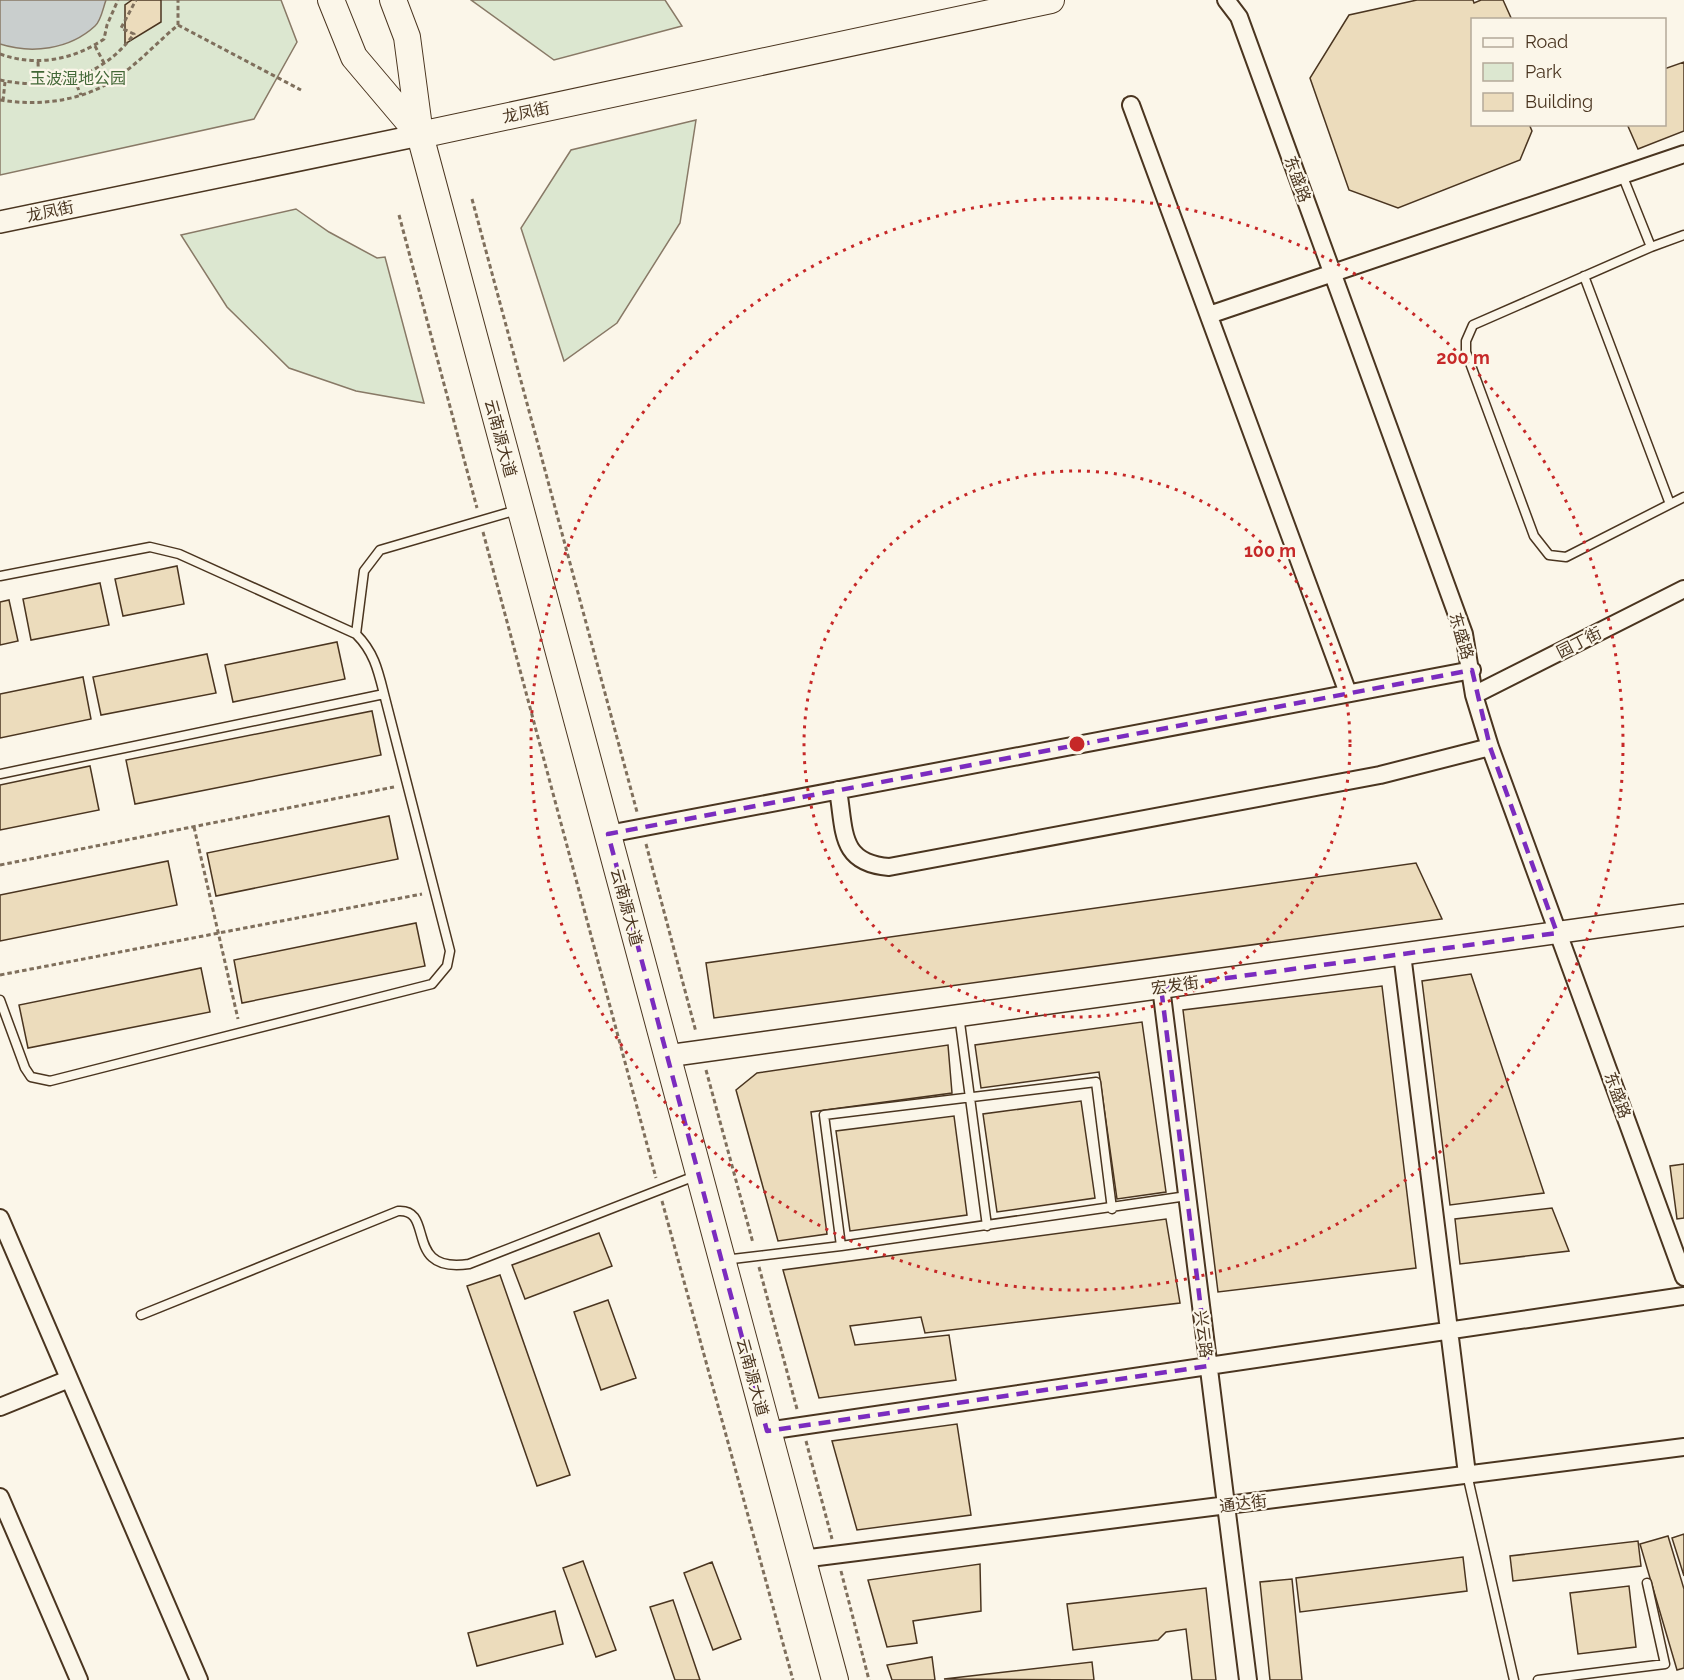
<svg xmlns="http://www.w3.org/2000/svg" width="1684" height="1680" font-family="Raleway,'Noto Sans SC',sans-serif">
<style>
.green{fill:#dce7d0;stroke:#887966;stroke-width:1.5}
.water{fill:#c9cecd;stroke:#887966;stroke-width:1.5}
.building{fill:#ecdcbc;stroke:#4a3520;stroke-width:1.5}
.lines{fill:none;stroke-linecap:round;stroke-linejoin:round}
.service-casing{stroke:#4a3520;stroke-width:11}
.minor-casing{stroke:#4a3520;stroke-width:20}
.tertiary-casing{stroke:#4a3520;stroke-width:24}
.primary-casing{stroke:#4a3520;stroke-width:28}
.path{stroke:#7f6f5c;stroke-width:3;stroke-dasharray:4.5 3;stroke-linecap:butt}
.service{stroke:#fbf6e9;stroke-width:8}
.minor{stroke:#fbf6e9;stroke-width:16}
.tertiary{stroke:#fbf6e9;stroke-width:21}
.primary{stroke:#fbf6e9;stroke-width:26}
.marked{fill:none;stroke:#7b2cbf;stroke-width:4.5;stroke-dasharray:12 8;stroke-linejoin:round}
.ring{fill:none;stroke:#c62828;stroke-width:3;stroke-dasharray:3 6}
.labels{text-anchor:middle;stroke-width:4.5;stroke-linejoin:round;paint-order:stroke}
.park-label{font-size:16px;fill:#436837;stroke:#fbf6e9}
.street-label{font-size:16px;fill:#4a3520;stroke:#fbf6e9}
.centre{fill:#c62828;stroke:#fbf6e9;stroke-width:3}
.ring-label{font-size:18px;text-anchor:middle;font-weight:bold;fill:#c62828;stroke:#fbf6e9;stroke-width:4.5;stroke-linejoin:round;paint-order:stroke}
</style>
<rect width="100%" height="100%" fill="#fbf6e9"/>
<!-- green -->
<path class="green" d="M0,0H281L297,42L254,119L0,175Z
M471,0H665L682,26L554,60Z
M696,120L680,223L617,323L564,361L521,228L571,150Z
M296,209L329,232L377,258L385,257L424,403L356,391L289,368L227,307L181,235Z"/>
<!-- water -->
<path class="water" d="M0,0H106C103,8 101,21 95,26C69,50 31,54 0,44Z"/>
<!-- building -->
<path class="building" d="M132,0H161V22L125,44V5Z
M1417,0H1473L1474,3L1481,0H1503L1512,20H1472V124H1529L1532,131L1520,160L1398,208L1349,190L1310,78L1349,15Z
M1684,62V131L1638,149L1627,124H1664V69Z
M177,566L184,604L123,616L115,579Z
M100,583L109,625L31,640L23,599Z
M9,600L18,641L0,645V602Z
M337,642L345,679L233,702L225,665Z
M207,654L216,693L101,715L93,677Z
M83,677L91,719L0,738V694Z
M372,711L381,755L135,804L126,760Z
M90,766L99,810L0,830V785Z
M389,816L398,859L216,896L207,853Z
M168,861L177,905L0,941V895Z
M1416,863L1442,919L714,1018L706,963Z
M416,923L425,966L242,1003L234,960Z
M201,968L210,1012L28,1048L19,1005Z
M1471,974L1544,1193L1450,1205L1422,981Z
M1382,986L1416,1268L1218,1292L1183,1010Z
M1142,1022L1166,1192L1117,1199L1099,1072L981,1088L975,1045Z
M948,1045L952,1093L811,1112L827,1234L778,1241L736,1090L757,1073Z
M1081,1101L1095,1198L997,1212L983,1114Z
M954,1116L967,1215L850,1231L836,1131Z
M1684,1164V1218L1677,1219L1670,1166Z
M1552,1208L1569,1251L1460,1264L1455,1219Z
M1166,1219L1180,1303L925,1333L921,1317L850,1326L855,1345L949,1335L956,1380L819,1398L783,1270Z
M599,1233L612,1266L525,1299L512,1265Z
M500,1275L570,1475L537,1486L467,1286Z
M608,1300L636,1378L601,1390L574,1312Z
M957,1424L971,1515L857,1530L832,1441Z
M1684,1534V1576L1672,1538Z
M1668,1536L1684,1589V1668L1677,1670L1640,1544Z
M1638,1541L1641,1566L1513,1581L1510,1556Z
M1463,1557L1467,1591L1300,1612L1296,1578Z
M583,1561L616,1650L596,1657L563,1568Z
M712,1562L741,1639L713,1650L684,1573Z
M980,1564L981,1611L913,1621L917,1643L887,1647L868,1580Z
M1292,1579L1302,1680H1270L1260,1582Z
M1629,1586L1636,1647L1578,1654L1570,1593Z
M1206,1588L1216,1680H1192L1186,1629L1166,1632L1158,1640L1073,1650L1067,1604Z
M673,1600L700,1680H675L650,1607Z
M555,1611L563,1644L477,1666L468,1633Z
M932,1657L935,1680H892L887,1665Z
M1092,1662L1094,1680L944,1679Z"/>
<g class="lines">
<!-- service casing -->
<g class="service-casing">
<path id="service" d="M1623,177L1651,247L1473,325L1466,341V352L1534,536L1549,555L1566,557L1684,497
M1651,247L1684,235
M1584,276L1670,504
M0,576L150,547L179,554L356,634C374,652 378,670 384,694L0,774
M356,634L364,571L380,550L517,510
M0,1000L25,1068L31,1077L50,1081L432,984L447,966L450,951L384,694
M959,1015L987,1226
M841,1246L824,1115L1096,1082L1112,1209
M724,1260L841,1246L1187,1196
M141,1315L398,1211C436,1208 402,1274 469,1264L695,1176
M1467,1474L1514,1680
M1538,1680L1665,1664L1647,1583"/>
</g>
<!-- minor casing -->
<g class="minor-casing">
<path id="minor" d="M1226,0L1239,17L1464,634L1474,695L1490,747L1684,1277
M1131,105L1348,693
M1209,315L1684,154
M1474,695L1684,589
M838,790C845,831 839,863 889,867L1380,775L1490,747
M608,834L1472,670
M1402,954L1467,1474
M1161,987L1248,1680
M0,1218L199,1680
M0,1407L69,1379
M767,1431L1684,1296
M0,1497L79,1680
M802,1559L1684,1447"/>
</g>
<!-- tertiary casing -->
<g class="tertiary-casing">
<path id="tertiary" d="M0,222L420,135
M667,1056L1684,915"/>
</g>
<!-- primary casing -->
<g class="primary-casing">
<path id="primary" d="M331,0L354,57L420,135
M393,0L407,37L420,135L835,1680
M420,135L1051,0"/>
</g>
<!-- path -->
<path class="path" d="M178,25L301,90
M95,46L104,63
M0,54C36,67 73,60 104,39L107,25L118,0
M38,62L39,85
M74,79L81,95
M0,80C52,91 102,78 134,34L121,28L136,0
M0,100C44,107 91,100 126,71C144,57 160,40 178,25V0
M3,101L5,82
M472,199L637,812
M399,215L477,508
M483,532L656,1178
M194,827L238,1019
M646,844L696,1032
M0,865L394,787
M0,975L422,894
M706,1070L753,1243
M662,1201L793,1680
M759,1267L797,1409
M806,1441L832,1539
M841,1571L869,1680"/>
<!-- service -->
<use href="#service" class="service"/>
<!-- minor -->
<use href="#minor" class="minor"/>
<!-- tertiary -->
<use href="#tertiary" class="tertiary"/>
<!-- primary -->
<use href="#primary" class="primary"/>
</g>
<!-- marked area -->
<path class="marked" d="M1472,670L1490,747L1557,933L1161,987L1208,1366L767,1431L608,834Z"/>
<!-- distance rings -->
<g class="ring">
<circle cx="1077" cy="744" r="273"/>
<circle cx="1077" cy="744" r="546"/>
</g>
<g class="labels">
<!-- park labels -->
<g class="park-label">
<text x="78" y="84">玉波湿地公园</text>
</g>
<!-- street labels -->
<g class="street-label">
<text transform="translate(526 112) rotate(-12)" y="6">龙凤街</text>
<text transform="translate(1298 179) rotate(70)" y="6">东盛路</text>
<text transform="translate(50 211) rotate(-12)" y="6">龙凤街</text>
<text transform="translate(501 438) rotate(75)" y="6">云南源大道</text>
<text transform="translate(1462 636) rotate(74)" y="6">东盛路</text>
<text transform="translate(1579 642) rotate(-27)" y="6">园丁街</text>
<text transform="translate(627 907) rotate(75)" y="6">云南源大道</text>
<text transform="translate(1175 985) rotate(-8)" y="6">宏发街</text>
<text transform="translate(1618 1095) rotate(70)" y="6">东盛路</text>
<text transform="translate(1204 1334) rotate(83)" y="6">兴云路</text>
<text transform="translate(753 1377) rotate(75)" y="6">云南源大道</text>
<text transform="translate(1243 1503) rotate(-7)" y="6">通达街</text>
</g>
</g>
<circle cx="1077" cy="744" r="9" class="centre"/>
<g class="ring-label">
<text x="1463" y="364">200 m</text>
<text x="1270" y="557">100 m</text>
</g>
<!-- legend -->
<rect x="1471" y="18" width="195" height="108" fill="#fbf6e9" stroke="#b4a999" stroke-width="1.5"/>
<rect x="1483" y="38" width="30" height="9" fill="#fbf6e9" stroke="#b4a999" stroke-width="1.5"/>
<text x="1525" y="48" font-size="18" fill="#4a3520">Road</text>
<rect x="1483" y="63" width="30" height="18" fill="#dce7d0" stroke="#b4a999" stroke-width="1.5"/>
<text x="1525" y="78" font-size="18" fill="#4a3520">Park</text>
<rect x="1483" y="93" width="30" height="18" fill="#ecdcbc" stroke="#b4a999" stroke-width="1.5"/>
<text x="1525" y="108" font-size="18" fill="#4a3520">Building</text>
</svg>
